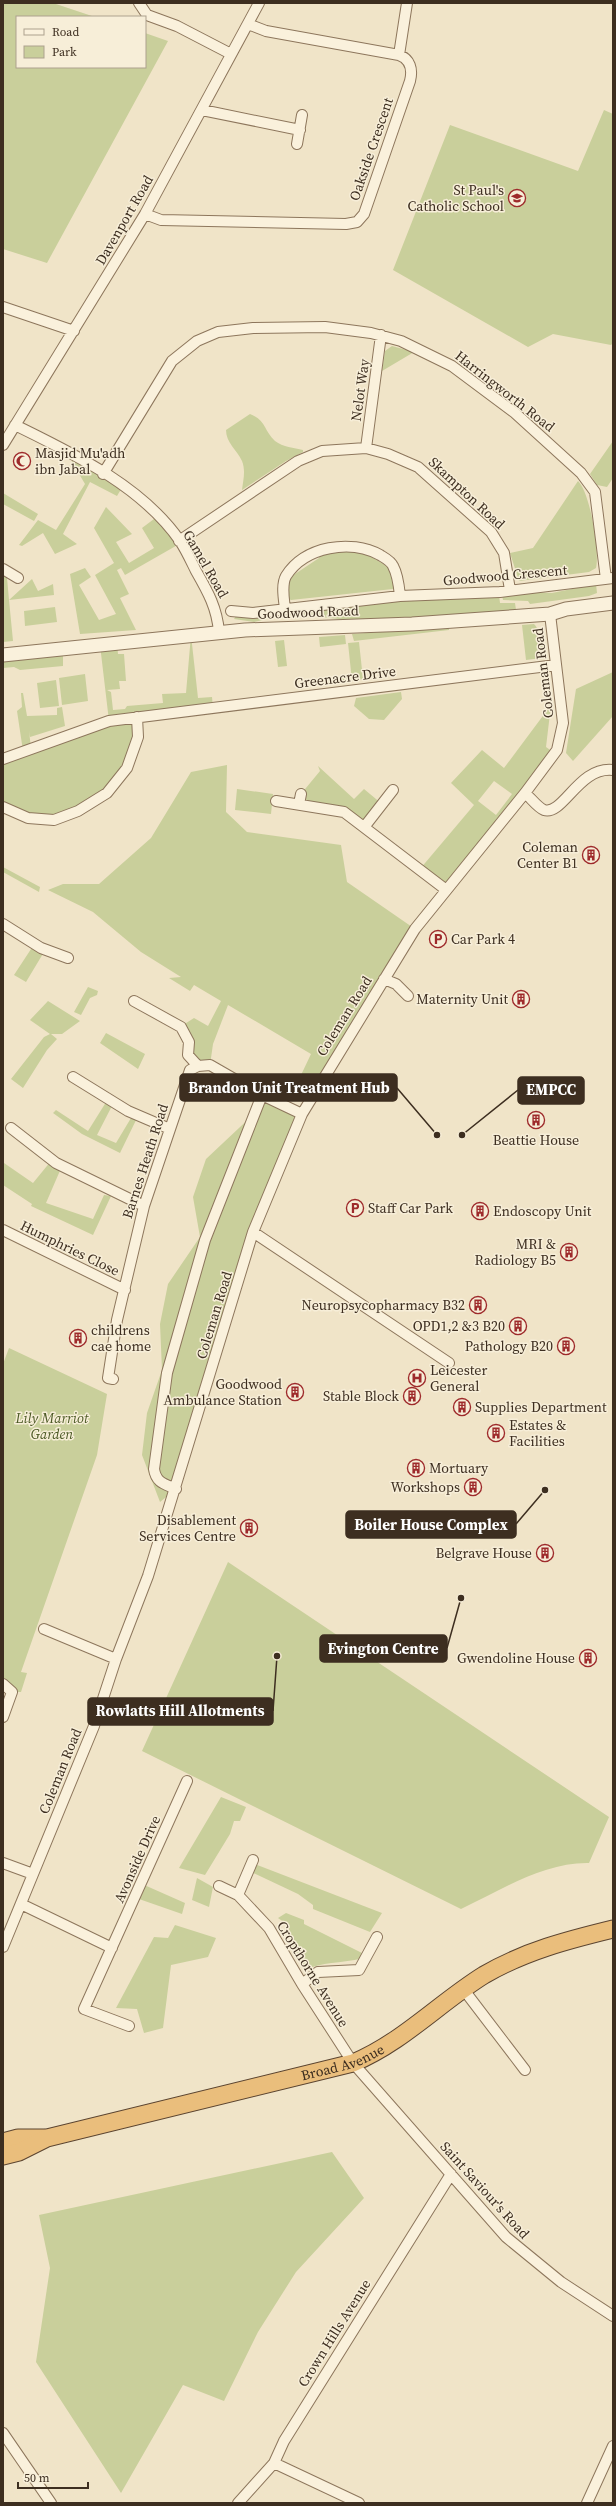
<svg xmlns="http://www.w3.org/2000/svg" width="616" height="2506" font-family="'Source Serif 4',serif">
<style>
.green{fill:#c9cf9b;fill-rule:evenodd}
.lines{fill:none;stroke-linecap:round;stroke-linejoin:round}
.minor-casing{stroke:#8d765c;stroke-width:12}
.tertiary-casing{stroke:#8d765c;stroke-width:15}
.trunk-casing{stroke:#5b4430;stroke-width:19}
.minor{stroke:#faf1dc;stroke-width:10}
.tertiary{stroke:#faf1dc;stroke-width:13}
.trunk{stroke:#eabe7c;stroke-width:17}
.labels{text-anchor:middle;stroke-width:3;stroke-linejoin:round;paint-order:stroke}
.street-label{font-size:14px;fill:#3d2e20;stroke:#f7eed8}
.poi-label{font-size:14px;fill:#3d2e20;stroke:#f7eed8;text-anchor:end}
.park-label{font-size:14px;font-style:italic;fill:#4d5a26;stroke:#f7eed8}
.leader{fill:none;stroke:#3d2e20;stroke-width:1.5}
.callout-dot{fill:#3d2e20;stroke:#f7eed8;stroke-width:1.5}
.callout{fill:#3d2e20;stroke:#3d2e20;stroke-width:1.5}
.callout-label{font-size:15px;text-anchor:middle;font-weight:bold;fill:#fff}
</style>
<rect width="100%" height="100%" fill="#f0e4c8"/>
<!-- green -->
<path class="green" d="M3,3H53L95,17H17V67H145V33L168,41L47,263L3,249Z
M604,110L613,114V343L611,345L553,334L528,347L393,270L450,125L578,171Z
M392,346L414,352L382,371L385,351Z
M250,414C266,420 264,431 275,441C283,447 294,448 303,450V452L286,461L242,490C243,481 246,471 242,461C237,450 226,443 226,430Z
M613,441V478L607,487L597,485L590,474Z
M75,456L123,486L117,496L90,482L63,534L77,544L55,554L43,533L22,546L19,545L38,520L56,530L85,484L72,462Z
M578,481C590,492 600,552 596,568L589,572L519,581L510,553L533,548Z
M3,493L38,514L34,521L3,504Z
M106,507L132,534L116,542L129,563L154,548L142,528L158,516L181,543L125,575L121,568L117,570L129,594L120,598L136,630L80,634L70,574L85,568L91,577L79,585L99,620L116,614L95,575L114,563L94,528Z
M350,549L368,555L392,569L395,585L393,589L291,600L287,598L289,578L319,558L320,554Z
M3,574L7,578L9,600L32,579L38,591L53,584L54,595L9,600L13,641L3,642Z
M596,584L597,593L589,596L530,604L528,601L503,600L502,595L531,592L552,593Z
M499,595L500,603H515L516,610L357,621L303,615L280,616L254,622L234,619L236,616L252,617L434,598Z
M55,607L57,622L25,626L24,611Z
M534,624C540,630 546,649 542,658L526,660L522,625Z
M449,627V630L354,641L352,634Z
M191,635L198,698L212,697L213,708L137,717L127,768L107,793L49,820L3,807V759L23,751L17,711L22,707L21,693H23L27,716L57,715V708L62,707L65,726L30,737L29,731L31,748L109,721L100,645L117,644L118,654H124L126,681H119L120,689L107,690L111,692L113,710L125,709L127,706L163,703L162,694L186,693Z
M345,635L346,644L320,647L319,637Z
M284,640L287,666L278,667L275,641Z
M359,642L363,679L352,681L348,643Z
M63,649V666L20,670L14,667L3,668V655Z
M613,672V716L573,761L566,753L576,689Z
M85,674L88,701L62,705L59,678Z
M349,675V681L323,684V678Z
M56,680L59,706L40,708L37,683Z
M401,692L402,699L384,720L369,719L354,706L356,698Z
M551,705L546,747L553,752L445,889L420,869L474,805L451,783L482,750L504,768ZM494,781L512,794L496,815L478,801Z
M227,765L226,812L247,832L341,845L347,882L415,929L309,1100L292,1094L311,1054L228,1005L213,1044L210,1065L198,1066L180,1027L194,1018L208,1026L221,1001L194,985L190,991L169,978L181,977L141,952L93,912L48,890L63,884H99L151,838L191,772Z
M318,766L354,799L364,789L382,804L365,826L344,812L299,804L301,794L320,771Z
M237,789L273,794L271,814L235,810Z
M3,867L40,887L39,892L3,872Z
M33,946L44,952L26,982L14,975Z
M88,987L98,991L97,995L90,998L81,1015L74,1012Z
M48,1001L80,1021L62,1034H51L57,1039L47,1050L23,1088L11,1079L44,1037L50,1034L30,1020Z
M106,1033L145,1054L138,1069L100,1043Z
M262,1095L302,1114L253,1232L176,1489L160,1502L142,1455L147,1413L162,1370L160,1324L168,1284L200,1237L193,1197L206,1159L256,1112Z
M108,1099L114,1102L97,1135L116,1143L134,1113L139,1114L120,1153L82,1134L53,1113L56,1110L88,1131Z
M4,1150V1163L33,1183L51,1161L62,1166L46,1203L93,1219L104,1195L111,1196L93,1235L31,1206L32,1204L3,1185Z
M9,1348L107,1394L97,1455L21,1672L27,1673L21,1692H12L3,1684V1364Z
M228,1562L609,1817L589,1863C544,1862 501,1890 461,1909L142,1751Z
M221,1797L246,1807L240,1821H234L230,1834L205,1875L179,1868Z
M252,1863L382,1913L370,1932L313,1909V1905L298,1894L249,1871Z
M197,1878L213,1887L209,1907L192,1900Z
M142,1884L185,1903L182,1914L139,1899Z
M286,1913L304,1920V1924L362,1953L360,1959C341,1963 322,1962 304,1970L292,1948L288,1925L278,1918Z
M175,1925L216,1938L208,1957L171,1965L163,2028L144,2033L137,2009L116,2008L154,1937L168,1938Z
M332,2152L364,2198L296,2272L258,2332L224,2401L183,2385L121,2493L36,2362L50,2268L39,2215Z"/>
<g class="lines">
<!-- minor casing -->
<g class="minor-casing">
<path id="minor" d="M139,3L147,15L177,26L231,54
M399,55L407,3
M202,110L300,130
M297,144L302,115
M145,214L161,220L346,224L357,222L364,214L410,81C413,69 410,59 399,55L266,31L248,24
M3,307L74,331
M15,425C74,454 142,486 180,541C186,550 191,561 196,571C208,592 217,608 219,632
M3,445L145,214L259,3
M366,448L381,335
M103,474L172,361L197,341L218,332L253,328L325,327L371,333L401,341L452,366L515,413L581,473L595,492L606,579
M179,541L298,461L322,451L366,448L388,454L418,467L491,532L504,553L510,590
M3,569L18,578
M285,609C284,599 281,585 286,576C305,546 351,539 380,555C385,558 391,561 393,566C398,575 399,586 400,596
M231,611L253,613L400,596L500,592L613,578
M3,759L109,721L556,665
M525,793C531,798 537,807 544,810C563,816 579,766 613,770
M276,801L344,812L445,889
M299,804L301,794
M3,807L28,818L54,820L78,811L107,793L127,768L138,737L137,717
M365,826L393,790
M3,924L41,948L68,958
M384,979L396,984L408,996
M134,1001L181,1027L189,1042L188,1055L198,1066
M73,1077L128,1111L170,1129
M11,1128L56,1163L144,1206
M3,1230L125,1290
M253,1232L449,1363
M113,1379L108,1378L117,1320L144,1206L190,1070L198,1066L210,1065L262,1095L302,1114
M176,1489C165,1484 156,1483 154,1469L167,1373L205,1240L262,1095
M44,1629L116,1659
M3,1684L12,1692L3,1717
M253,1860L238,1895L269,1928L302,1984L353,2063L506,2237L561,2282L613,2316
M3,1863L33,1874
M219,1886L238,1895
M21,1904L112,1948
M3,1947L94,1726L116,1659L148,1576L253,1232L302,1114L415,929L525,793L557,750L563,723L550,614
M302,1984L318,1972L359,1970L377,1937
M464,1990L525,2070
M129,2026L84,2009L187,1781
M3,2433L51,2503
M274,2463L359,2503
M238,2503L274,2463L284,2441L451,2174
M587,2503L613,2446"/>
</g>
<!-- tertiary casing -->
<g class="tertiary-casing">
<path id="tertiary" d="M3,655L245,630L412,624L550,614L566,609L613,603"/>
</g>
<!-- trunk casing -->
<g class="trunk-casing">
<g id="trunk">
<path d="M3,2142L18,2138H44"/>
<path id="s1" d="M3,2156L19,2152L47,2138L353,2063C403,2042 439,2003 484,1975C525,1951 568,1940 613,1929"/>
</g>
</g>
<!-- minor -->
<use href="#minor" class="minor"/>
<!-- tertiary -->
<use href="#tertiary" class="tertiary"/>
<!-- trunk -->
<use href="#trunk" class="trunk"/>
</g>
<!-- icons -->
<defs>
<g id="school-ring" transform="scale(0.9)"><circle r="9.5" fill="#f7eed8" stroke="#9e2a2b" stroke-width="1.5"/><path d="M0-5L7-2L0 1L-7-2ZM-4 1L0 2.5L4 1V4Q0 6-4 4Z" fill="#9e2a2b"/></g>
<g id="mosque-ring" transform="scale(0.9)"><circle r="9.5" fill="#f7eed8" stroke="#9e2a2b" stroke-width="1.5"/><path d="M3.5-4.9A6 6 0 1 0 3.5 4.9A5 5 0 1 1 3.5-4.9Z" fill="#9e2a2b"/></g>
<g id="building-ring" transform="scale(0.9)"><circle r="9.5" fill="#f7eed8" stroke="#9e2a2b" stroke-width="1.5"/><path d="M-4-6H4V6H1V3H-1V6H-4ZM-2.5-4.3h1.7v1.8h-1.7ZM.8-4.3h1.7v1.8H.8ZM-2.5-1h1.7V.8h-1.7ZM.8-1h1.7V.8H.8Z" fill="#9e2a2b"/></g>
<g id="parking-ring" transform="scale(0.9)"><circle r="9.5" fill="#f7eed8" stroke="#9e2a2b" stroke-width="1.5"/><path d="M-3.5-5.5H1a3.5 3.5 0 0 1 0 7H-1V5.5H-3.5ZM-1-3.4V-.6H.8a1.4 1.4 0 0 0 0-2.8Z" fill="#9e2a2b"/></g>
<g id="hospital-ring" transform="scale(0.9)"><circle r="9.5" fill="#f7eed8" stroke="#9e2a2b" stroke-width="1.5"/><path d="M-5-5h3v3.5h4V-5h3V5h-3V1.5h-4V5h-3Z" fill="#9e2a2b"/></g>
</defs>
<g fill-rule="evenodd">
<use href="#school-ring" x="517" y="198"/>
<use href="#mosque-ring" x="22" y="461"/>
<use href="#building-ring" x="591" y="855"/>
<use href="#parking-ring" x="438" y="939"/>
<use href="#building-ring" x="521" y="999"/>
<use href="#building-ring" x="536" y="1120"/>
<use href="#parking-ring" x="355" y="1208"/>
<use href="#building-ring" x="480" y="1211"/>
<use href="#building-ring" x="569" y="1252"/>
<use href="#building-ring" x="478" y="1305"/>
<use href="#building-ring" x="518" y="1326"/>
<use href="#building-ring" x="78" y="1338"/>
<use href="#building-ring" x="566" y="1346"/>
<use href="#hospital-ring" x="417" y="1378"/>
<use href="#building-ring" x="295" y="1392"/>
<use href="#building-ring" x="412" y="1396"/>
<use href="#building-ring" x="462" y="1407"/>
<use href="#building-ring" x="496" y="1433"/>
<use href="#building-ring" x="416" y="1468"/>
<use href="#building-ring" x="473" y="1487"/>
<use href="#building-ring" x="249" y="1528"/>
<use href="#building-ring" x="545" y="1553"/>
<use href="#building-ring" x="588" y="1658"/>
</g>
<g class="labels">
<!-- street labels -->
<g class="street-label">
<text transform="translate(371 149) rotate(-71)" y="5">Oakside Crescent</text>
<text transform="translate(124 220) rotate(-60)" y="5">Davenport Road</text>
<text transform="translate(360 390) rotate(-82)" y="5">Nelot Way</text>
<text transform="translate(505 391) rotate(38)" y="5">Harringworth Road</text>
<text transform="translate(467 493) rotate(43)" y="5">Skampton Road</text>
<text transform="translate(206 564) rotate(60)" y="5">Gamel Road</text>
<text transform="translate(505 575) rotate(-5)" y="5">Goodwood Crescent</text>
<text transform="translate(308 612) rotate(-2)" y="5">Goodwood Road</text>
<text transform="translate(543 673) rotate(-97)" y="5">Coleman Road</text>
<text transform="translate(345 677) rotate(-7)" y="5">Greenacre Drive</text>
<text transform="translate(344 1016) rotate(-58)" y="5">Coleman Road</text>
<text transform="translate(145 1161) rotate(-72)" y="5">Barnes Heath Road</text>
<text transform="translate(70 1248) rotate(26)" y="5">Humphries Close</text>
<text transform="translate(214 1315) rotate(-73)" y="5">Coleman Road</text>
<text transform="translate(60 1771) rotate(-68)" y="5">Coleman Road</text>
<text transform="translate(137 1859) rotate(-66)" y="5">Avonside Drive</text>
<text transform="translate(313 1974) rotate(58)" y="5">Cropthorne Avenue</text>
<text dy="5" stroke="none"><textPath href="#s1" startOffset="353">Broad Avenue</textPath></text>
<text transform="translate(485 2190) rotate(48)" y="5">Saint Saviour's Road</text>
<text transform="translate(334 2333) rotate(-58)" y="5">Crown Hills Avenue</text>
</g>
<!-- poi labels -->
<g class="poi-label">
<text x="504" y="195">St Paul's<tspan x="504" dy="16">Catholic School</tspan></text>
<text x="35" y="458" text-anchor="start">Masjid Mu'adh<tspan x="35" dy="16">ibn Jabal</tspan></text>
<text x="578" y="852">Coleman<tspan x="578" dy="16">Center B1</tspan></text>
<text x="451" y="944" text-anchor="start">Car Park 4</text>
<text x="508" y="1004">Maternity Unit</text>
<text x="536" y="1145" text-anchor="middle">Beattie House</text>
<text x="368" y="1213" text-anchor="start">Staff Car Park</text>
<text x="493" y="1216" text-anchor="start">Endoscopy Unit</text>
<text x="556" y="1249">MRI &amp;<tspan x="556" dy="16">Radiology B5</tspan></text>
<text x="465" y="1310">Neuropsycopharmacy B32</text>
<text x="505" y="1331">OPD1,2 &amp;3 B20</text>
<text x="91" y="1335" text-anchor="start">childrens<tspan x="91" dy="16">cae home</tspan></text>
<text x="553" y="1351">Pathology B20</text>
<text x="430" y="1375" text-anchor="start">Leicester<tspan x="430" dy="16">General</tspan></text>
<text x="282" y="1389">Goodwood<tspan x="282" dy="16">Ambulance Station</tspan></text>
<text x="399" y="1401">Stable Block</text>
<text x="475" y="1412" text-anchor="start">Supplies Department</text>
<text x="509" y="1430" text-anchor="start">Estates &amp;<tspan x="509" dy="16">Facilities</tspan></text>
<text x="429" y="1473" text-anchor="start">Mortuary</text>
<text x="460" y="1492">Workshops</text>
<text x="236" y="1525">Disablement<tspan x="236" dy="16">Services Centre</tspan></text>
<text x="532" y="1558">Belgrave House</text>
<text x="575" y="1663">Gwendoline House</text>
</g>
<!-- park labels -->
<g class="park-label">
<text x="52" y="1423">Lily Marriot<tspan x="52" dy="16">Garden</tspan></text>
</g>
</g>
<!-- callouts -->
<path class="leader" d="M437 1135L397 1088M462 1135L518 1090M545 1490L516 1524M461 1598L447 1648M277 1656L273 1711"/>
<g class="callout-dot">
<circle cx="437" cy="1135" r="4"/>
<circle cx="462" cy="1135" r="4"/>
<circle cx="545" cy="1490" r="4"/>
<circle cx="461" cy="1598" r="4"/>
<circle cx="277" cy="1656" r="4"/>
</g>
<g class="callout">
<rect x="180" y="1074" width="217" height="27" rx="4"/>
<rect x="518" y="1077" width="66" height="27" rx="4"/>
<rect x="346" y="1511" width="170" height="27" rx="4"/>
<rect x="320" y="1635" width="127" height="27" rx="4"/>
<rect x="88" y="1698" width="185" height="27" rx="4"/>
</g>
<g class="callout-label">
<text x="289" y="1093">Brandon Unit Treatment Hub</text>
<text x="551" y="1095">EMPCC</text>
<text x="431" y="1530">Boiler House Complex</text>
<text x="383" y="1654">Evington Centre</text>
<text x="180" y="1716">Rowlatts Hill Allotments</text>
</g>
<!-- border -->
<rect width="616" height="2506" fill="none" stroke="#3d2e20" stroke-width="8"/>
<!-- legend -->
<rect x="16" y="16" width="130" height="52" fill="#f7eed8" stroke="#ada18e"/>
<rect x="24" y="29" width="20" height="6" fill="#faf1dc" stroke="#ada18e"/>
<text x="52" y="36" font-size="12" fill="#3d2e20">Road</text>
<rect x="24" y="46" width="20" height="12" fill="#c9cf9b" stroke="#ada18e"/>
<text x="52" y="56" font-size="12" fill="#3d2e20">Park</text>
<!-- scale -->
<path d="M18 2482v6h70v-6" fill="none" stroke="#3d2e20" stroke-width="2"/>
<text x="24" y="2482" font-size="12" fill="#3d2e20" stroke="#f7eed8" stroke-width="3" paint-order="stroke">50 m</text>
</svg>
